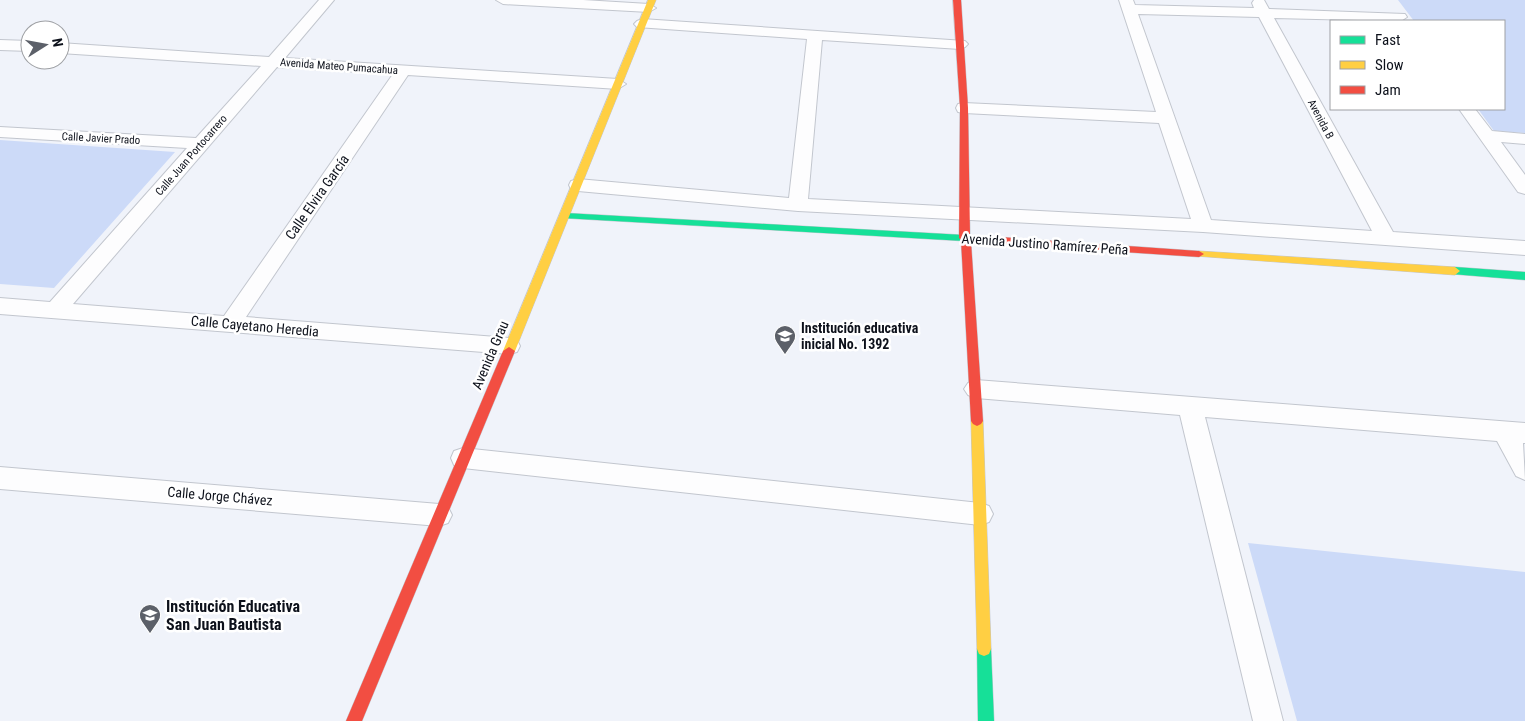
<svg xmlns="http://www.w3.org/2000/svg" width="1525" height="721" font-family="'Roboto Condensed',sans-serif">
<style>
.green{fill:#ccdaf8}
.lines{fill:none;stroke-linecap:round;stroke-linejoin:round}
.street-casing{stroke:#c2c6ce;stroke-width:2}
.fast-casing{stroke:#c2c6ce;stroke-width:1}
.slow-casing{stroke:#c2c6ce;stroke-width:1}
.jam-casing{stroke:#c2c6ce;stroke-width:1}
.street{fill:#fdfdfe;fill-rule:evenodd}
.fast{fill:#16e098;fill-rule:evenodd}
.slow{fill:#ffcf43;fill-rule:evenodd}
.jam{fill:#f24e42;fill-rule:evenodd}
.labels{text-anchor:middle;stroke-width:5;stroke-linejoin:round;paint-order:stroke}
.far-street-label{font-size:11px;fill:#0d111b;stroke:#fff}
.street-label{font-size:14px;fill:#0d111b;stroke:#fff}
.poi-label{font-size:14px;font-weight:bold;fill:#0d111b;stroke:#fff;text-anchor:start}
.near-poi-label{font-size:16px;font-weight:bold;fill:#0d111b;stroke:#fff;text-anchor:start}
</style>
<rect width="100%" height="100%" fill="#f0f3fa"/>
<!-- green -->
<path class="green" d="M1398,0H1525V133L1494,131L1478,109H1504V21H1414Z
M0,140L175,152L54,288L0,284Z
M1248,543L1525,572V721H1297Z"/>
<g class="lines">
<!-- street casing -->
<g class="street-casing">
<path id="street" d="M319,0H334L285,58L618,79L626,84L618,89L408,75L246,317L509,338L517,340L520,346L517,352L509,354L0,314V298L50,302L187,148L0,137V127L196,138L261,66L60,53V43L269,57ZM277,67L393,74L224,316L73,304Z
M496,0H583L649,4L656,8L649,12L503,4Z
M1119,0H1133L1135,5L1254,8L1252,3L1254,0H1264L1269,9L1405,14L1407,17L1401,21L1274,18L1393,232L1525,241V255L1203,232L798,211L578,191L571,189L569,185L571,181L578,179L789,198L807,39L637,27L634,24L637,21L642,19L965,41L968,44L965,47L960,49L822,40L808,199L1191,219L1159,123L964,113L958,112L956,108L958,104L964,103L1156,112ZM1138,14L1259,17L1372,231L1211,220Z
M0,40L30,41V51L0,50Z
M1459,109H1475L1492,131L1525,134V144L1501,142L1525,175V194L1518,192Z
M976,380L1525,423V443H1523L1525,480L1516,476L1497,441L1205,417L1283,721H1253L1180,415L976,398L968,395L964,389L968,383Z
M463,448L980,503L989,506L993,514L989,522L980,525L463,468L454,465L451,458L454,451Z
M0,467L439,504L448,507L452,515L448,523L439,526L0,489Z"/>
</g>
<!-- fast casing -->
<g class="fast-casing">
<path id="fast" d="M565,213L964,235L969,238L964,241L562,218L560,216L562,214Z
M1455,267L1525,272V280L1451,274L1450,271L1451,268Z
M984,642L989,644L991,649L994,721H978L977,649L979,644Z"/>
</g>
<!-- slow casing -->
<g class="slow-casing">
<path id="slow" d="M648,0H656L515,351L509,355L505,354L503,351Z
M1199,251L1455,267L1460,271L1455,275L1195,256L1194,254Z
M977,416L981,418L983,421L991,649L989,654L984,656L979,654L977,649L971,421L973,418Z"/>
</g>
<!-- jam casing -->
<g class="jam-casing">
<path id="jam" d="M953,0H961L968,108L970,235L1199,251L1204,254L1199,257L971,242L983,421L981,424L977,426L973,424L971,421L961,240L959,238L960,108Z
M509,347L515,351L362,721H346L503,351Z"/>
</g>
<!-- street -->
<use href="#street" class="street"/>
<!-- fast -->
<use href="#fast" class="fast"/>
<!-- slow -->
<use href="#slow" class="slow"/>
<!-- jam -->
<use href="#jam" class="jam"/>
</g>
<!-- icons -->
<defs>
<g id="school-pin" transform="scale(1.125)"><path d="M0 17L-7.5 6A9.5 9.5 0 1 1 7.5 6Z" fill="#5c6069" stroke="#fff"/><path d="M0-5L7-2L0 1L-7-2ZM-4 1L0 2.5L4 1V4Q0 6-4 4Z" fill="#fff"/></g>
</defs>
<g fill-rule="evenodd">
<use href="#school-pin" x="785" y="336"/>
<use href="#school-pin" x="150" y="615"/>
</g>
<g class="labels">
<!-- far-street labels -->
<g class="far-street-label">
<text transform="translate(339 66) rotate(4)" y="4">Avenida Mateo Pumacahua</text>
<text transform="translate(1321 119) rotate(62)" y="4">Avenida B</text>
<text transform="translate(101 138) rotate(3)" y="4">Calle Javier Prado</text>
<text transform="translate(191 155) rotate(-49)" y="4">Calle Juan Portocarrero</text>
</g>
<!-- street labels -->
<g class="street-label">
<text transform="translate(317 197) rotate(-55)" y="5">Calle Elvira García</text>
<text transform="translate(1045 244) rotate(4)" y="5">Avenida Justino Ramírez Peña</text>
<text transform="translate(255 326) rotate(5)" y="5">Calle Cayetano Heredia</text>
<text transform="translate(490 355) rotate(-67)" y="5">Avenida Grau</text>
<text transform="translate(220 496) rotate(5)" y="5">Calle Jorge Chávez</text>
</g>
<!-- poi labels -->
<g class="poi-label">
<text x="801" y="333">Institución educativa<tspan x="801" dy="16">inicial No. 1392</tspan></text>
</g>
<!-- near-poi labels -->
<g class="near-poi-label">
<text x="166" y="612">Institución Educativa<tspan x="166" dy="18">San Juan Bautista</tspan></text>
</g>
</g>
<!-- legend -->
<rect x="1330" y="20" width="175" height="90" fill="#ffffff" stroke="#9ea0a4"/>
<rect x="1340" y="36" width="25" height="8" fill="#16e098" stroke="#9ea0a4"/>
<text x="1375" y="45" font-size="15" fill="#0d111b">Fast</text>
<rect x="1340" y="61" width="25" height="8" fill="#ffcf43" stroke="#9ea0a4"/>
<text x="1375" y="70" font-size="15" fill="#0d111b">Slow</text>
<rect x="1340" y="86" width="25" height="8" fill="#f24e42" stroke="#9ea0a4"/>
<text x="1375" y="95" font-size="15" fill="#0d111b">Jam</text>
<!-- north arrow -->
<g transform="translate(45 45) rotate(79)"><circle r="24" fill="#ffffff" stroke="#9ea0a4"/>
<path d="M0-4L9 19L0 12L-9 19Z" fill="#5c6069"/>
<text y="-8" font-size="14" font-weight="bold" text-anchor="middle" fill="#0d111b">N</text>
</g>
</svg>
